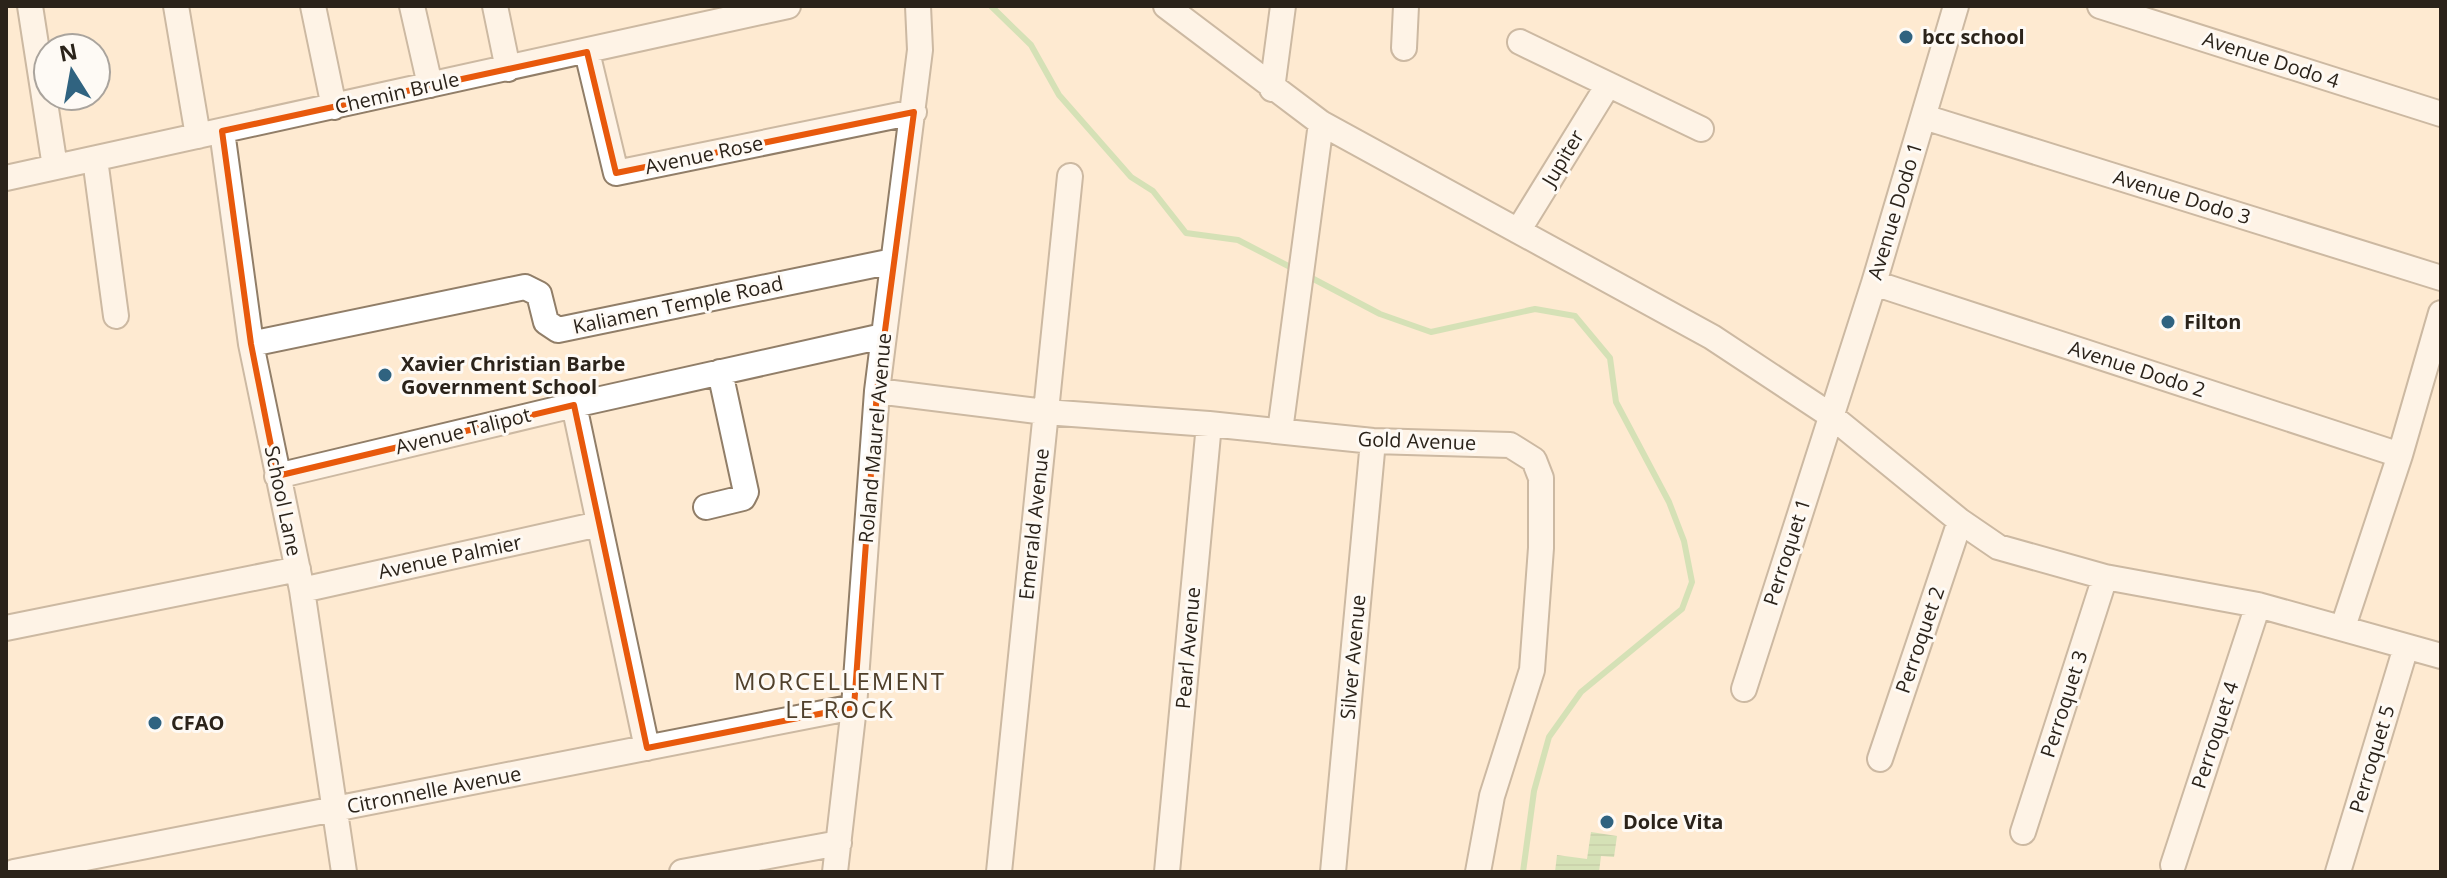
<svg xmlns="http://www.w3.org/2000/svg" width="2447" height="878" font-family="'Open Sans',sans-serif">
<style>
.water{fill:url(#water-rules)}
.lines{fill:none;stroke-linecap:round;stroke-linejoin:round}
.stream{stroke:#a5d794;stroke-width:6}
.minor-casing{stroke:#917e68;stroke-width:28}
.minor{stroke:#fff;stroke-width:24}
.marked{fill:none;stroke:#e8590c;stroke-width:6;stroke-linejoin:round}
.poi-dot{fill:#306380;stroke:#fefaf5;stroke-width:3}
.labels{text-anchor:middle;stroke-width:6;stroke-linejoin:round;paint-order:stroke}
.poi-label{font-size:20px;font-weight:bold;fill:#2b231a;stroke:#fefaf5;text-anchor:start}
.street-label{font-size:20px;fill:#2b231a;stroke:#fefaf5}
.quarter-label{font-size:24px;letter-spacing:2px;fill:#50402b;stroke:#fefaf5}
</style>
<defs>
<pattern id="water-rules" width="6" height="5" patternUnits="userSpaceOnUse" patternTransform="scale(2)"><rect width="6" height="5" fill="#a5d794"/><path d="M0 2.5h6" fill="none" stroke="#8eb87f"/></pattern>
</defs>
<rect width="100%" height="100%" fill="#feead1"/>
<!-- water -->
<path class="water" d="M1591,832L1617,836L1614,857L1601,856L1599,872H1555L1557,855L1587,859Z"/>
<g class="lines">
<!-- stream -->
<path class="stream" d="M991,6L1031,45L1059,95L1131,177L1153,191L1186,233L1238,240L1296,270
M1306,275L1380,314L1431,332L1535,309L1575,316L1610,358L1616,402L1669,502L1684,541L1692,582L1682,609L1581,692L1549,737L1534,791L1523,872"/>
<!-- minor casing -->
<g class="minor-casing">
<path id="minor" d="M30,6L55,167
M176,6L198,136
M313,6L334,107
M412,6L430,85
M495,6L508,69
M1166,6L1321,123L1712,337L1830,415L1960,521L1998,547L2105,577L2258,605L2441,656
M2100,6L2441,114
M1520,42L1701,129
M1404,48L1406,6
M587,52L616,173L914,112
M1272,89L1283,6
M1924,117L2441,278
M222,131L251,344L302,590L344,872
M95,159L116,316
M6,178L788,6
M1518,231L1608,85
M1874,283L2400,455
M251,344L525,287L539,294L546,322L558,330L893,261
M877,391L1045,412L1209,424L1373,441L1510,445L1534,460L1541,478V548L1532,670L1492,796L1478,872
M574,405L647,748
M1280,431L1321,123
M277,476L574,405L883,336
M706,507L743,498L746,492L720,372
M302,590L599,524
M2343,627L2400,455L2441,313
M6,628L298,569
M1744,689L1874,283L1956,6
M1880,759L1960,521
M2023,832L2105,577
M2173,865L2258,605
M14,872L854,707
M682,872L839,843
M835,872L854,707L877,391L920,50L918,6
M999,872L1070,176
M1167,872L1209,424
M1333,872L1373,441
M2338,872L2406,647"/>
</g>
<!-- minor -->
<use href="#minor" class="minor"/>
</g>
<!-- marked area -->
<path d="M0 0H2447V878H0ZM587,52L616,173L914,112L877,391L854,707L647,748L574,405L277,476L251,344L222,131Z" fill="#feead1" fill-opacity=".55" fill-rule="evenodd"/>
<path class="marked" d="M587,52L616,173L914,112L877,391L854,707L647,748L574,405L277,476L251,344L222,131Z"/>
<!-- markers -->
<g class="poi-dot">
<circle cx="1906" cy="37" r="8"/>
<circle cx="2168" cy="322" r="8"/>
<circle cx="385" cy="375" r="8"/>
<circle cx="155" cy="723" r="8"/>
<circle cx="1607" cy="822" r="8"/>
</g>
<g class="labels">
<!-- poi labels -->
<g class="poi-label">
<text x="1922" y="44">bcc school</text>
<text x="2184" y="329">Filton</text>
<text x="401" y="371">Xavier Christian Barbe<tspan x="401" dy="23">Government School</tspan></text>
<text x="171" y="730">CFAO</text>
<text x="1623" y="829">Dolce Vita</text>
</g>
<!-- street labels -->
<g class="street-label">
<text transform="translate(2271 60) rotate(18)" y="7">Avenue Dodo 4</text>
<text transform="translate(397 93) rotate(-13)" y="7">Chemin Brule</text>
<text transform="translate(704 155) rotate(-12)" y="7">Avenue Rose</text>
<text transform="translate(1563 158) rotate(-59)" y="7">Jupiter</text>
<text transform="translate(2182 197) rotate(17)" y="7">Avenue Dodo 3</text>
<text transform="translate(1895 211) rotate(-73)" y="7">Avenue Dodo 1</text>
<text transform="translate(678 305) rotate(-12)" y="7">Kaliamen Temple Road</text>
<text transform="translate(2137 369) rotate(18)" y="7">Avenue Dodo 2</text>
<text transform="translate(463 431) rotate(-14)" y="7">Avenue Talipot</text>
<text transform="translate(875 438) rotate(-85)" y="7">Roland Maurel Avenue</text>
<text transform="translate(1417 441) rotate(2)" y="7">Gold Avenue</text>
<text transform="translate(283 501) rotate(78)" y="7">School Lane</text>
<text transform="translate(1034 524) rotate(-84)" y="7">Emerald Avenue</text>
<text transform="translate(1787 552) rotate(-72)" y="7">Perroquet 1</text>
<text transform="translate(450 557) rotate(-12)" y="7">Avenue Palmier</text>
<text transform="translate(1920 640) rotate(-71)" y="7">Perroquet 2</text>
<text transform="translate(1188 648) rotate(-85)" y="7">Pearl Avenue</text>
<text transform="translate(1353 657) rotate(-85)" y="7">Silver Avenue</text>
<text transform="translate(2064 704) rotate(-72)" y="7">Perroquet 3</text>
<text transform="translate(2215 735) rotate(-72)" y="7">Perroquet 4</text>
<text transform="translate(2372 759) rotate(-73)" y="7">Perroquet 5</text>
<text transform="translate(434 790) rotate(-11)" y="7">Citronnelle Avenue</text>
</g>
<!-- quarter labels -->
<g class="quarter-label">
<text x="840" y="690">MORCELLEMENT<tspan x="840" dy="28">LE ROCK</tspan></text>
</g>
</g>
<!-- border -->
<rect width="2447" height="878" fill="none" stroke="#2b231a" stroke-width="16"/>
<!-- north arrow -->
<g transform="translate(72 72) rotate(349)"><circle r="38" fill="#fefaf5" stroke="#aaa49d" stroke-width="2"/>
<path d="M0-6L14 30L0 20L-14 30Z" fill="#306380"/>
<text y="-12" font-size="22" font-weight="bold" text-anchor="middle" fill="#2b231a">N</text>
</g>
</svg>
